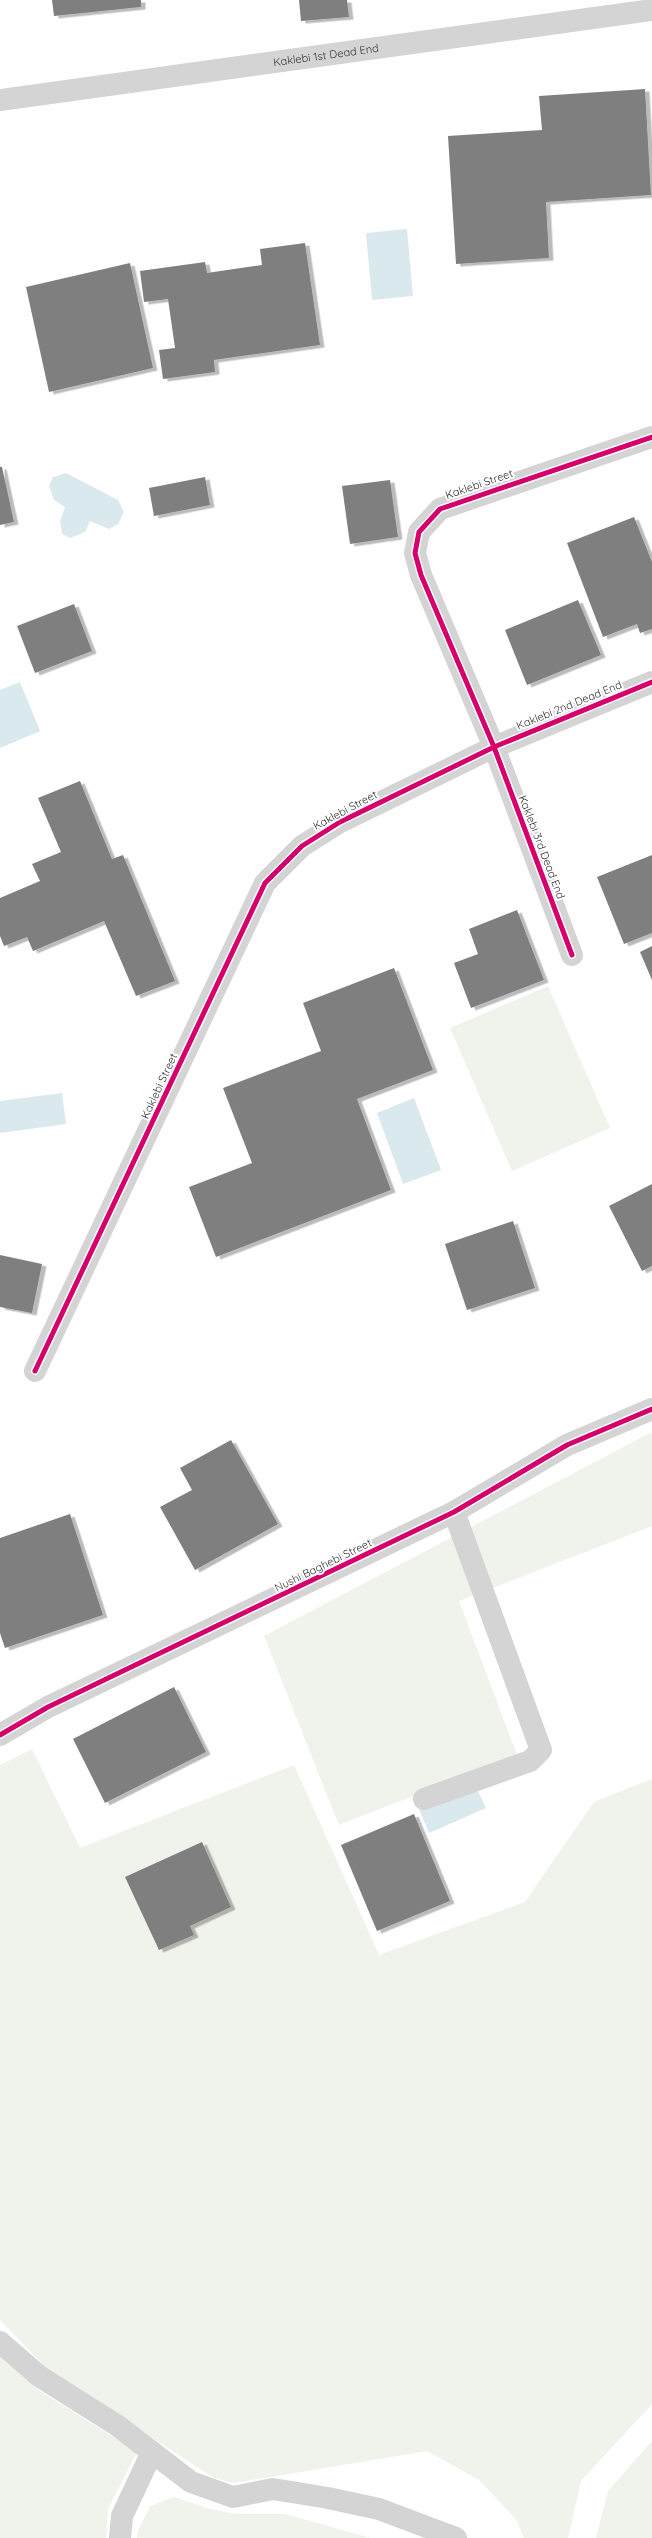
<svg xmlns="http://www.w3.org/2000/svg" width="652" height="2538" font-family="Quicksand,sans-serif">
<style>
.green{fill:#f0f2ec}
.water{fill:#dae9ee}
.building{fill:#7f7f7f;filter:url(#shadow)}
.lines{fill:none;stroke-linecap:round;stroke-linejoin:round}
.minor{stroke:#d4d4d4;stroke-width:22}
.cycleway-casing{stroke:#fff;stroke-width:8}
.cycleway{stroke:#d6006c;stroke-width:5}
.labels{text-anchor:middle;stroke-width:4;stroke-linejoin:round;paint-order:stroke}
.street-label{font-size:11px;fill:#303030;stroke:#fff}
</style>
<defs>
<filter id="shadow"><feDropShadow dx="4.5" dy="2.5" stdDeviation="0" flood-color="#0004"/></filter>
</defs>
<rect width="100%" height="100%" fill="#fff"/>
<!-- green -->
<path class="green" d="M548,986L610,1128L512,1171L450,1028Z
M652,1432V1526L459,1601L517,1755L339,1825L264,1636Z
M32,1749L80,1848L294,1765L379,1955L525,1902L594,1802L652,1779V2404L581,2481L568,2538H524L516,2519L479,2480L427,2451L234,2483L214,2478L49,2371L0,2320V1765Z
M0,2356L40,2391L137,2452L108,2509L106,2538H0Z
M652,2441V2538H596L608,2491Z
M174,2497L206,2508L235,2514H285L371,2538H137L138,2531L150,2506Z"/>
<!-- water -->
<path class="water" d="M407,229L413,296L372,300L366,233Z
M66,473L118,500L124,512L118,524L109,529L90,521L85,532L70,538L62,534L60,521L65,507L54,500L49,486L53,477Z
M20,682L40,731L0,748V690Z
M62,1093L66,1124L0,1133V1101Z
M414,1098L441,1170L403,1184L377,1113Z
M475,1785L486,1808L429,1833L419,1809Z"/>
<!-- building -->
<path class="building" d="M52,0H141V7L54,16Z
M299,0H347L349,17L301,21Z
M645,89L651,195L546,202L549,258L456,264L448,136L542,130L539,96Z
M305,243L320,345L214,360L215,372L163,379L159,350L175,348L168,299L144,302L140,271L205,262L207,273L262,265L260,249Z
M130,263L153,368L49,392L26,287Z
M0,467H2L14,522L0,525Z
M205,477L210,505L154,516L149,488Z
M390,480L398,537L350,544L342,486Z
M634,517L652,562V629L640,633L637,624L603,637L567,543Z
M578,600L601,655L527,685L505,630Z
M74,604L92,651L35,673L17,626Z
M80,781L112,859L123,855L175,981L136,996L104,921L33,951L27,937L4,946L0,936V898L40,881L32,864L61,852L38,798Z
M652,855V933L624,944L597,877Z
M517,910L544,980L471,1008L454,963L478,954L469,929Z
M652,946V980L640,952Z
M394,968L433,1070L357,1099L391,1190L216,1257L189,1187L252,1163L223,1088L321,1051L303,1003Z
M652,1184V1266L642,1271L609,1206Z
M513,1221L535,1288L467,1310L445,1244Z
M0,1255L42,1264L32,1313L0,1307Z
M231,1440L278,1524L195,1570L160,1507L192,1490L180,1468Z
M70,1514L103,1615L5,1648L0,1633V1538Z
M174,1687L206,1752L105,1803L73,1739Z
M414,1814L450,1901L377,1931L341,1845Z
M202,1842L231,1907L190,1926L194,1935L159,1950L125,1877Z"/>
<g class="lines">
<!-- minor -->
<g class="minor">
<path id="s1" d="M0,100L652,10"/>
<path d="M572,955L494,747L421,575L415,553L419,532L440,509L652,437"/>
<path d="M35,1371L265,883L302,846L340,822L494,747L652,682"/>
<path d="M0,1735L48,1707L454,1512L567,1445L652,1409"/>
<path d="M424,1799L530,1761L541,1750L454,1512"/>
<path d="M0,2342L39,2376L118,2426L191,2482L233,2497L273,2489L328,2498L379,2509L456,2538"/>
<path d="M120,2538L122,2516L152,2452"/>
</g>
<!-- cycleway casing -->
<g class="cycleway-casing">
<path id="cycleway" d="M572,955L494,747L421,575L415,553L419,532L440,509L652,437
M35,1371L265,883L302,846L340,822L494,747L652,682
M0,1735L48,1707L454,1512L567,1445L652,1409"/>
</g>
<!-- cycleway -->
<use href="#cycleway" class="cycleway"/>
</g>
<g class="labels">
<!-- street labels -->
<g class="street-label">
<text dy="4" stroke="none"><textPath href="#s1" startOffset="329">Kaklebi 1st Dead End</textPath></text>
<text transform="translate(479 484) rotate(-19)" y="4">Kaklebi Street</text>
<text transform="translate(569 705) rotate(-22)" y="4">Kaklebi 2nd Dead End</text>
<text transform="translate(345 810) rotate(-28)" y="4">Kaklebi Street</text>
<text transform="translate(542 847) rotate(69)" y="4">Kaklebi 3rd Dead End</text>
<text transform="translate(159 1086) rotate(-65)" y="4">Kaklebi Street</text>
<text transform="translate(323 1565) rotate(-26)" y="4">Nushi Baghebi Street</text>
</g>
</g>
</svg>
